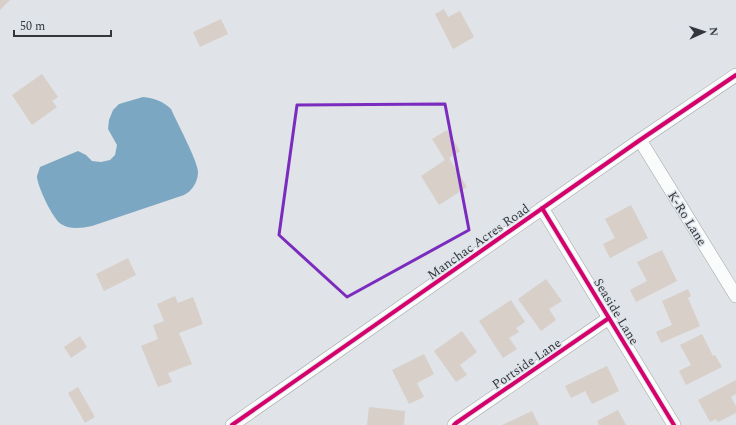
<svg xmlns="http://www.w3.org/2000/svg" width="736" height="425" font-family="Spectral,serif">
<style>
.water{fill:#7ca7c3}
.building{fill:#d7cfc8}
.lines{fill:none;stroke-linecap:round;stroke-linejoin:round}
.minor-casing{stroke:#a0a3a6;stroke-width:14}
.minor{stroke:#fafbfb;stroke-width:13}
.cycleway-casing{stroke:#dde3ea;stroke-width:6}
.cycleway{stroke:#d6006c;stroke-width:4}
.marked{fill:none;stroke:#7b2cbf;stroke-width:3;stroke-linejoin:round}
.labels{text-anchor:middle;stroke-width:3;stroke-linejoin:round;paint-order:stroke}
.street-label{font-size:13px;fill:#343639;stroke:#dde3ea}
</style>
<rect width="100%" height="100%" fill="#e0e3e7"/>
<!-- water -->
<path class="water" d="M143,97C154,98 163,101 171,109C176,121 198,161 198,172C198,182 192,191 184,195L92,226C81,228 71,230 61,224C53,219 37,186 37,176C38,173 39,170 40,167L78,151L86,155L92,161L101,162L110,160L115,155L117,145L108,129L109,120L113,110L119,104Z"/>
<!-- building -->
<path class="building" d="M0,0H10L0,10Z
M444,9L448,17L460,11L474,37L453,49L435,14Z
M221,19L228,34L200,47L193,32Z
M42,74L58,97L52,101L57,107L32,125L12,95Z
M447,130L460,151L449,158L467,187L439,205L421,176L445,160L432,139Z
M631,205L648,238L610,258L603,244L615,238L605,219Z
M662,250L677,281L636,302L630,290L647,281L637,262Z
M128,258L136,275L104,291L96,274Z
M546,279L562,301L549,309L556,320L541,331L518,299Z
M688,289L691,296L688,298L700,326L661,343L656,332L672,325L662,301Z
M175,296L178,303L193,297L203,324L179,333L192,364L168,373L172,382L158,387L141,346L158,339L153,325L164,321L157,304Z
M511,300L525,322L516,328L519,332L509,338L517,349L503,358L479,321Z
M462,331L477,352L460,365L467,375L456,382L434,351Z
M702,334L713,356L715,355L722,367L686,385L679,371L691,365L680,345Z
M80,336L87,347L71,358L64,347Z
M424,354L434,374L417,383L424,397L409,404L392,370Z
M607,366L619,391L592,404L585,391L571,398L565,386Z
M736,380V394L731,397L736,406V413L718,422L716,419L710,422L698,400Z
M78,387L95,417L85,423L68,393Z
M369,407L405,411L404,425H367Z
M618,410L626,425H599L597,421Z
M532,411L539,425H502Z"/>
<g class="lines">
<!-- minor casing -->
<g class="minor-casing">
<path id="minor" d="M640,140L736,296
M542,208L674,425
M232,425L640,140L736,75
M454,425L456,423L609,318"/>
</g>
<!-- minor -->
<use href="#minor" class="minor"/>
<!-- cycleway casing -->
<g class="cycleway-casing">
<path id="cycleway" d="M542,208L674,425
M232,425L640,140L736,75
M454,425L456,423L609,318"/>
</g>
<!-- cycleway -->
<use href="#cycleway" class="cycleway"/>
</g>
<!-- marked area -->
<path class="marked" d="M445,104L469,230L347,297L279,235L297,105Z"/>
<g class="labels">
<!-- street labels -->
<g class="street-label">
<text transform="translate(688 218) rotate(58)" y="5">K-Ro Lane</text>
<text transform="translate(478 241) rotate(-35)" y="5">Manchac Acres Road</text>
<text transform="translate(617 311) rotate(59)" y="5">Seaside Lane</text>
<text transform="translate(526 363) rotate(-34)" y="5">Portside Lane</text>
</g>
</g>
<!-- north arrow -->
<g transform="translate(704 32) rotate(87)" stroke="#dde3ea" stroke-width="3" paint-order="stroke">
<path d="M0-3L7 15L0 10L-7 15Z" fill="#343639"/>
<text y="-6" font-size="11" font-weight="bold" text-anchor="middle" fill="#343639">N</text>
</g>
<!-- scale -->
<path d="M14 30v6h97v-6" fill="none" stroke="#343639" stroke-width="2"/>
<text x="20" y="30" font-size="12" fill="#343639" stroke="#dde3ea" stroke-width="3" paint-order="stroke">50 m</text>
</svg>
